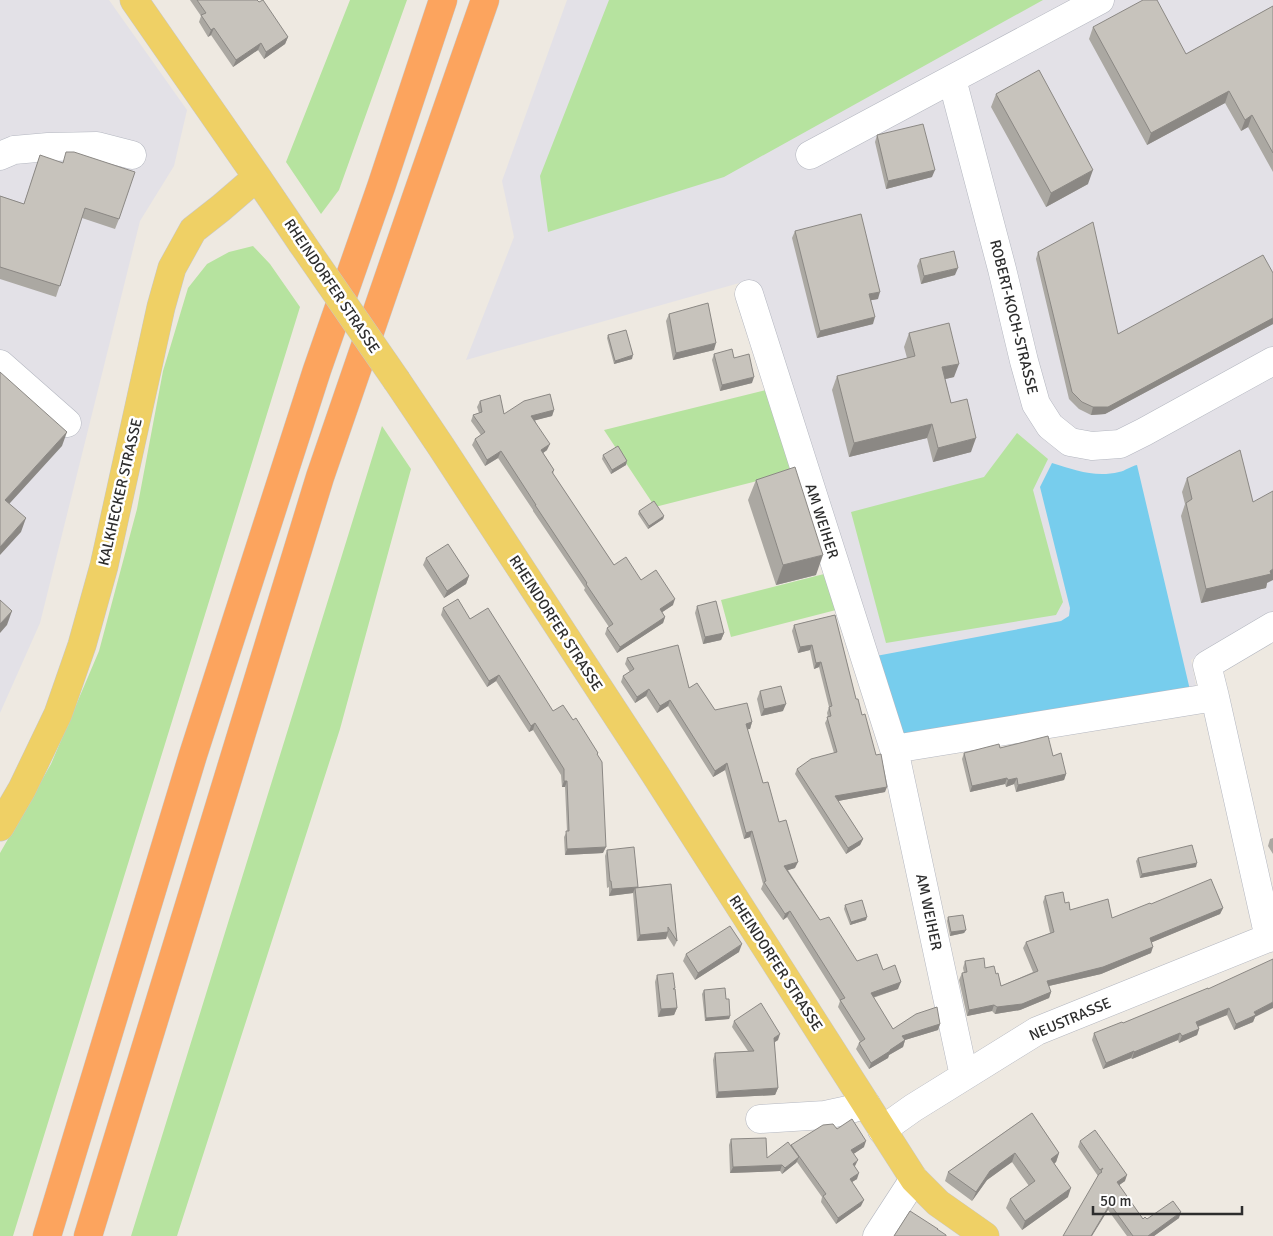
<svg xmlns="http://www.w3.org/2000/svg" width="1273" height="1236" font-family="Signika,sans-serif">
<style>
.industrial{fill:#e3e1e7}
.green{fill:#b6e39f}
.water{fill:#77cded}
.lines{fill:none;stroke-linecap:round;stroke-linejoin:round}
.minor-casing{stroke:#b4b7c0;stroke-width:29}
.major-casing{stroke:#c8c8c8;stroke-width:29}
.highway-casing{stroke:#c8c8c8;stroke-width:29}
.minor{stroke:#fff;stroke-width:28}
.major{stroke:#efd065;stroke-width:28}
.highway{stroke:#fca45e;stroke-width:28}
.major-bridge-casing{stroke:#c8c8c8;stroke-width:29;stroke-linecap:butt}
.major-bridge{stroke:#efd065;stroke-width:28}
.wall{fill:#aba8a2}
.shaded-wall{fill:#8b8884}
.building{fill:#c7c3bc;stroke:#8b8884}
.labels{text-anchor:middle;stroke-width:5;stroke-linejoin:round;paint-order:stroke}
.street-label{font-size:15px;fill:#2d2d2d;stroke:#fff}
</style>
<rect width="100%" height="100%" fill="#eee9e1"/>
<!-- industrial -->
<path class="industrial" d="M0,0H109L187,110L174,166L140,221L40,623L0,713Z
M567,0H1273V613L1191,660L1198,696L901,744L750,280L466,360L514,237L502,181Z"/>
<!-- green -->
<path class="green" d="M350,0H407L339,190L321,214L286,162Z
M609,0H1043L724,177L548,232L540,176Z
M253,246L270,264L300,307L13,1236H0V853L51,764L99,651L137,509L163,371L188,288L207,264L229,252Z
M766,390L792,472L655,507L604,430Z
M382,426L411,469L340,729L177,1236H131Z
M1017,433L1048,459L1033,490L1063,602L1056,615L886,643L851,512L984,477Z
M824,574L836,610L731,637L721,600Z"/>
<!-- water -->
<path class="water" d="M1052,463C1075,470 1095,478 1119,472C1125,471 1131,466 1137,465L1190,690L904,736L876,656L1061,621L1069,616L1070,608L1040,487Z"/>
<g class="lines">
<!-- minor casing -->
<g class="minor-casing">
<path id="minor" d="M1100,0L952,79L1002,269L1024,361L1036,404L1050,426L1070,442L1092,446L1120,444L1144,432L1273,361
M810,155L952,79
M0,156L14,150L48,147L97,146L132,155
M749,294L894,749L964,1076
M0,364L67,423
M894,749L1215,697
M1269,938L1215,697L1207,665L1273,626
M760,1119L825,1115L848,1110L866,1104
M882,1130L913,1108L1037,1031L1273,936
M877,1236L914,1179"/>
</g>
<!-- major casing -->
<g class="major-casing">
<path id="major" d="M134,0L257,177L301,242
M397,381L442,448L655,774L914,1179L938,1203L985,1236
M0,827L22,789L58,714L82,645L104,566L161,307L172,268L193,230L221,208L257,177"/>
</g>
<!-- highway casing -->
<g class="highway-casing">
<path id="highway" d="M47,1236L193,755L317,370L381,187L443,0
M88,1236L320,477L417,195L485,0"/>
</g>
<!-- minor -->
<use href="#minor" class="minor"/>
<!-- major -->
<use href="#major" class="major"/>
<!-- highway -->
<use href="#highway" class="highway"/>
<!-- major-bridge casing -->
<g class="major-bridge-casing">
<path id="major-bridge" d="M301,242L397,381"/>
</g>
<!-- major-bridge -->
<use href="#major-bridge" class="major-bridge"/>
</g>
<!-- wall -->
<path class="wall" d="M190,0H257L288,37L285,44L264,59L258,50L233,67L211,35L208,37L199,22L201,16Z
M1273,6V172L1248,127L1241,131L1225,103L1147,145L1089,39L1093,27L1186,54Z
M996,94L1088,184L1046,207L991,107Z
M877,135L932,177L886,189L875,142Z
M40,155L119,219L115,229L82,218L56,297L0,279V196L24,204Z
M795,231L878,299L871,300L873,324L817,338L792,238Z
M1038,252L1118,334L1273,273V324L1105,414L1091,415L1079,409L1069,399L1036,259Z
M920,259L955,275L921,284L917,266Z
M669,314L714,350L673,360L666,321Z
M909,333L954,377L945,379L951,403L971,452L933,462L927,438L849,457L832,390L837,376L907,358L904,347Z
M608,335L632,359L614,364L607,338Z
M714,354L734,358L752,383L720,391L712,360Z
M480,401L504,414L554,410L552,416L535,420L547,450L543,453L554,470L553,474L614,565L641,580L673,605L662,612L665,617L663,623L617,653L605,634L607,628L609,627L584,590L585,588L533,511V510L498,458L485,466L472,445L475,439L481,435L471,421L473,415L479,413L477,407Z
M603,455L626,465L611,474L602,459Z
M1187,478L1267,583L1266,588L1201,603L1181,516L1185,504L1182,492Z
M756,480L816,575L776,585L748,500Z
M639,511L664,516L663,519L648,529L638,514Z
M426,558L469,576L466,584L444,598L423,565Z
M697,606L724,633L721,640L703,644L695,613Z
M443,608L470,619L553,711L573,720L598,753L597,756L603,853L565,855L564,837L567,831L565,787H562L561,775L533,730L529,732L496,681L487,687L441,615Z
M835,615L856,699L885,792L838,801L863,839L860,845L846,854L795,774L797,769L834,753L825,723L828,717L827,713L829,707L819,667L814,669L810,650L798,653L792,631L794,625Z
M627,658L689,688L715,710L752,722L750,729H747L763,783L779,822L795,868L788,870L820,920L857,961L883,970L898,989L873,998L893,1029L940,1024L938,1030L905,1040L903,1047L889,1055L888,1058L869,1069L856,1049L859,1043L860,1042L838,1007L840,1001L787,917L783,920L761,889L763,884L750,837L744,839L725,770L713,777L668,706L657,713L646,696L635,703L621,682L623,676L630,672L625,664Z
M760,691L783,711L761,716L757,699Z
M1000,748L1053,756L1066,774L1064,780L1016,792L1014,784L1006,787L1005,784L970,792L962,759L964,753Z
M1273,838V854L1268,846L1270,839Z
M607,850L638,887L671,884L677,941L674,947L667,936L666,939L637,941L633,893L609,896V887L607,888L605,856Z
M1138,858L1196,867L1140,878L1136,861Z
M1045,896L1065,903L1070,910L1112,918L1151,904L1223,908L1220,914L1152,942L1151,953L1101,974L1049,986L1051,992L1049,998L1020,1010L995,1014L992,1011L967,1016L959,980L962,973H964L963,968L965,961L985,968L996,974L1001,986L1033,972L1023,948L1026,942L1050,933L1043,902Z
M845,905L866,920L850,925L844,909Z
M948,917L966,930L964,933L950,936L947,921Z
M739,952L695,980L683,961L686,954Z
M657,975L675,988L677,1008L674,1015L658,1017L655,982Z
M1208,989L1255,1017L1253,1022L1234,1030L1227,1015L1198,1027L1199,1029L1197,1035L1179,1043L1178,1040L1132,1059L1131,1058L1103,1069L1092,1040L1094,1033L1123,1023Z
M704,990L726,999L730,1016L729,1019L705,1021L702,994Z
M734,1021L778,1040L774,1042L778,1088L775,1095L716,1098L713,1060L715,1053L748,1051L732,1027Z
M1032,1113L1059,1153L1056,1162L1054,1164L1068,1197L1022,1230L1006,1208L1010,1199L1029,1186L1012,1162L987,1180L972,1201L945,1181L948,1172Z
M837,1129L864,1147L853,1154L857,1179L852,1182L861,1206L836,1224L821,1202L822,1197L797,1162L782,1174L780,1171L730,1173L729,1145L731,1139L767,1158L791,1146V1145Z
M1080,1141L1125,1181L1119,1185L1143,1219L1179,1218L1154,1236H1127L1108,1210L1098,1176L1078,1147Z"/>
<!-- shaded-wall -->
<path class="shaded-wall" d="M214,28L211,35L208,37L211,30Z
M288,37L285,44L264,59L266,52Z
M261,43L258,50L233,67L236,60Z
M1229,91L1225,103L1147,145L1151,133Z
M1252,115L1248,127L1241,131L1245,120Z
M935,170L932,177L886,189L888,181Z
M1093,170L1088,184L1046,207L1051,193Z
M958,268L955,275L921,284L924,276Z
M880,292L878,299L867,301L869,294Z
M875,317L873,324L817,338L820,331Z
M1273,318V324L1105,414L1091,415L1093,407Z
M716,343L714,350L673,360L676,353Z
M633,355L632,359L614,364L615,361Z
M959,364L954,377L937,381L942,367Z
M754,377L752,383L720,391L722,385Z
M554,410L552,416L529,422L531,416Z
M932,424L927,438L849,457L854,443Z
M67,432L62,446L0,514L5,500Z
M976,438L971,452L933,462L938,448Z
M550,444L547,450L539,456L541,450Z
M501,451L498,458L485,466L487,460Z
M627,461L626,465L611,474L612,470Z
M664,516L663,519L648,529L649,526Z
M26,518L21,532L0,555V547Z
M823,555L816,575L776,585L783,565Z
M1273,569V580L1267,583L1266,588L1201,603L1206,589L1270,571Z
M469,576L466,584L444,598L447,591Z
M675,599L673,605L658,615L660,609Z
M12,611L7,625L0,633V624Z
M665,617L663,623L617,653L620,647Z
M724,633L721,640L703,644L705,637Z
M812,645L810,650L798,653L800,647Z
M821,662L819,667L814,669L816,663Z
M499,675L496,681L487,687L489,681Z
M649,689L646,696L635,703L637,697Z
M670,700L668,706L657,713L660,706Z
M786,704L783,711L761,716L764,709Z
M752,722L750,729L743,730L746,724Z
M535,723L533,730L529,732L531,726Z
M727,763L725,770L713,777L715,771Z
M1066,774L1064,780L1016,792L1018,785Z
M1007,778L1005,784L970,792L972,786Z
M1017,778L1014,784L1006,787L1008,780Z
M564,781H567L565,787H562Z
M887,787L885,792L833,802L835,796Z
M752,831L750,837L744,839L746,833Z
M863,839L860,845L846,854L848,848Z
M606,847L603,853L565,855L567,849Z
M798,862L795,868L782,872L784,866Z
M1197,863L1196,867L1140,878L1142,874Z
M638,887L635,888L633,893L609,896L612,889Z
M1223,908L1220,914L1148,944L1150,938Z
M790,911L787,917L783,920L785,914Z
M867,917L866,920L850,925L851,922Z
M966,930L964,933L950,936L951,932Z
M668,932L666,939L637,941L640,935Z
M742,944L739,952L695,980L698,973Z
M1153,947L1151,953L1101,974L1044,987L1047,981Z
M901,982L898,989L868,999L871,993Z
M1051,992L1049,998L1020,1010L995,1014L997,1007Z
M1273,1002V1008L1255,1017L1253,1022L1234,1030L1236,1024L1254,1012Z
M994,1005L992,1011L967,1016L969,1010Z
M677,1008L674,1015L658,1017L661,1009Z
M1229,1008L1227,1015L1194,1028L1196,1022Z
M730,1016L729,1019L705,1021L706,1018Z
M940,1024L938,1030L905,1040L903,1047L889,1055L888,1058L869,1069L871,1063L890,1050L902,1036Z
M1199,1029L1197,1035L1179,1043L1182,1036Z
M1180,1033L1178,1040L1132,1059L1134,1052Z
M780,1034L778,1040L772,1044L774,1038Z
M1134,1051L1131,1058L1103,1069L1106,1063Z
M778,1088L775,1095L716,1098L718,1092Z
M866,1141L864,1147L849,1157L851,1150Z
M1015,1153L1012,1162L987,1180L972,1201L976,1192L990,1171Z
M1059,1153L1056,1162L1048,1168L1051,1159Z
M799,1157L796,1163L782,1174L785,1168Z
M858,1160L855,1166L851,1170L853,1164Z
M782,1165L780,1171L730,1173L733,1167Z
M859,1173L857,1179L847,1185L850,1179Z
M1127,1175L1125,1181L1115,1188L1117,1182Z
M1071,1188L1068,1197L1022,1230L1025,1221Z
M864,1200L861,1206L836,1224L838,1218Z
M1110,1204L1108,1210L1092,1236H1091Z
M1181,1212L1179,1218L1154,1236H1148Z"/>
<!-- building -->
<path class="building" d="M197,0H257L259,2L263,0L288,37L266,52L261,43L236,60L214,28L211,30L201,15L206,13Z
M1143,0H1157L1186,54L1273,6V153L1252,115L1245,120L1229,91L1151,133L1093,27Z
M1039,70L1093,170L1051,193L996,94Z
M923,124L935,170L888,181L877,135Z
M66,152H74L135,172L119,219L85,208L60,286L0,267V196L24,204L40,155L63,163Z
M861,214L880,292L869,294L875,317L820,331L795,231Z
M1093,222L1118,334L1263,255L1273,273V318L1108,407H1093L1082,402L1072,392L1038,252Z
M954,251L958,268L924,276L920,259Z
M708,303L716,343L676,353L669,314Z
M949,323L959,364L942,367L951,403L967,399L976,438L938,448L932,424L854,443L837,376L915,356L909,333Z
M626,330L633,355L615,361L608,335Z
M732,349L734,358L749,354L754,377L722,385L714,354Z
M0,372L67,432L5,500L26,518L0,547Z
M550,394L554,410L531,416L550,444L541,450L554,470L552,472L614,565L626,557L641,580L656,570L675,599L660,609L665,617L620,647L607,628L613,624L586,584L587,583L535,505H536L501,451L487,460L475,439L485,432L473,415L482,412L480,401L500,395L504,414L524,401Z
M618,446L627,461L612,470L603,455Z
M1240,450L1253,502L1273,491V569L1270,571L1271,574L1206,589L1186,503L1192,499L1187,478Z
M795,467L823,555L783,565L756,480Z
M654,501L664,516L649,526L639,511Z
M448,544L469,576L447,591L426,558Z
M458,599L470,619L488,608L553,711L563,705L573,720L576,718L598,753L597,754L602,762L606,847L567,849L566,831H569L567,781H564V769L535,723L531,726L499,675L489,681L443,608Z
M0,600L12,611L0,624Z
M716,601L724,633L705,637L697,606Z
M835,615L856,699H858L862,715L865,714L876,755L881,754L887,787L835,796L863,839L848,848L797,769L811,759L837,752L827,717L831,716L829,707L832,706L821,662L816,663L812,645L800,647L794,625Z
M678,645L689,688L697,683L715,710L747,703L752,722L746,724L763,783L768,782L779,822L786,820L798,862L784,866L820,920L829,917L857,961L877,954L883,970L895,965L901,982L871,993L893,1029L916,1014L937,1007L940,1024L902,1036L905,1040L890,1050V1051L871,1063L859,1043L865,1039L840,1000L845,998L790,911L785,914L764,882L766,881L752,831L746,833L727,763L715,771L670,700L660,706L649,689L637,697L623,676L634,669L627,658Z
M781,686L786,704L764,709L760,691Z
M1048,736L1053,756L1061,753L1066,774L1018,785L1017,778L1008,780L1007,778L972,786L964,753L999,744L1000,748Z
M1192,845L1197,863L1142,874L1138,858Z
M634,847L638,887L612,889L611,881H610L607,850Z
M1211,879L1223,908L1150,938L1153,947L1103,967L1047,981L1051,992L1022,1004L997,1007L994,1005L969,1010L962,973L967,972L965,961L984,958L985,968L994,966L996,974L998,973L1001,986L1038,971L1026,942L1054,932L1045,896L1063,892L1065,903L1069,902L1070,910L1108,899L1112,918L1150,903L1151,904Z
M671,884L677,941L668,927V932L640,935L635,888Z
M862,900L867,917L851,922L845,905Z
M963,915L966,930L951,932L948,917Z
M730,926L742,944L698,973L686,954Z
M1273,959V1002L1254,1012L1256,1015L1236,1024L1229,1008L1196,1022L1199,1029L1182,1036L1180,1033L1134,1052V1051L1106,1063L1094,1033L1122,1022L1123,1023L1208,988V989Z
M673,973L675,988L673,989H675L677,1008L661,1009L657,975Z
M725,988L726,999H729L730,1016L706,1018L704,990Z
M761,1003L780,1034L774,1038L778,1088L718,1092L715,1053L754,1051L734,1021Z
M1032,1113L1059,1153L1051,1159L1071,1188L1025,1221L1010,1199L1035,1181L1015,1153L990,1171L976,1192L948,1172Z
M852,1119L866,1141L851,1150L858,1160L853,1164L859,1173L850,1179L864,1200L838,1218L823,1196L826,1194L791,1145L823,1125L833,1124L837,1129Z
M1095,1130L1127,1175L1117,1182L1143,1219L1145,1217L1147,1219L1173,1201L1181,1212L1148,1236H1133L1110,1204L1091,1236H1063L1099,1174L1102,1172L1101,1171L1103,1168L1100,1170L1080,1141Z
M766,1138L767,1158L788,1142L799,1157L785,1168L782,1165L733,1167L731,1139Z
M910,1211L938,1229H937L946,1235V1236H894Z"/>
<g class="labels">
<!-- street labels -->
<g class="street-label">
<text transform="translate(332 286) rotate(56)" y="5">RHEINDORFER STRASSE</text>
<text transform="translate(1014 317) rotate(76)" y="5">ROBERT-KOCH-STRASSE</text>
<text transform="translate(120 492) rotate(-77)" y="5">KALKHECKER STRASSE</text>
<text transform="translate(822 521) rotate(72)" y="5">AM WEIHER</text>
<text transform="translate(556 623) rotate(57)" y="5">RHEINDORFER STRASSE</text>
<text transform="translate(929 912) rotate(78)" y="5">AM WEIHER</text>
<text transform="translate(776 963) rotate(57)" y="5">RHEINDORFER STRASSE</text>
<text transform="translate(1070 1019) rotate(-23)" y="5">NEUSTRASSE</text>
</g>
</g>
<!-- scale -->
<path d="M1093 1206v8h149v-8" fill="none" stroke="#2d2d2d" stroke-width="2.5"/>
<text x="1100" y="1206" font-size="15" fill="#2d2d2d" stroke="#ffffff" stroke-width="4" paint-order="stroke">50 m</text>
</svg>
